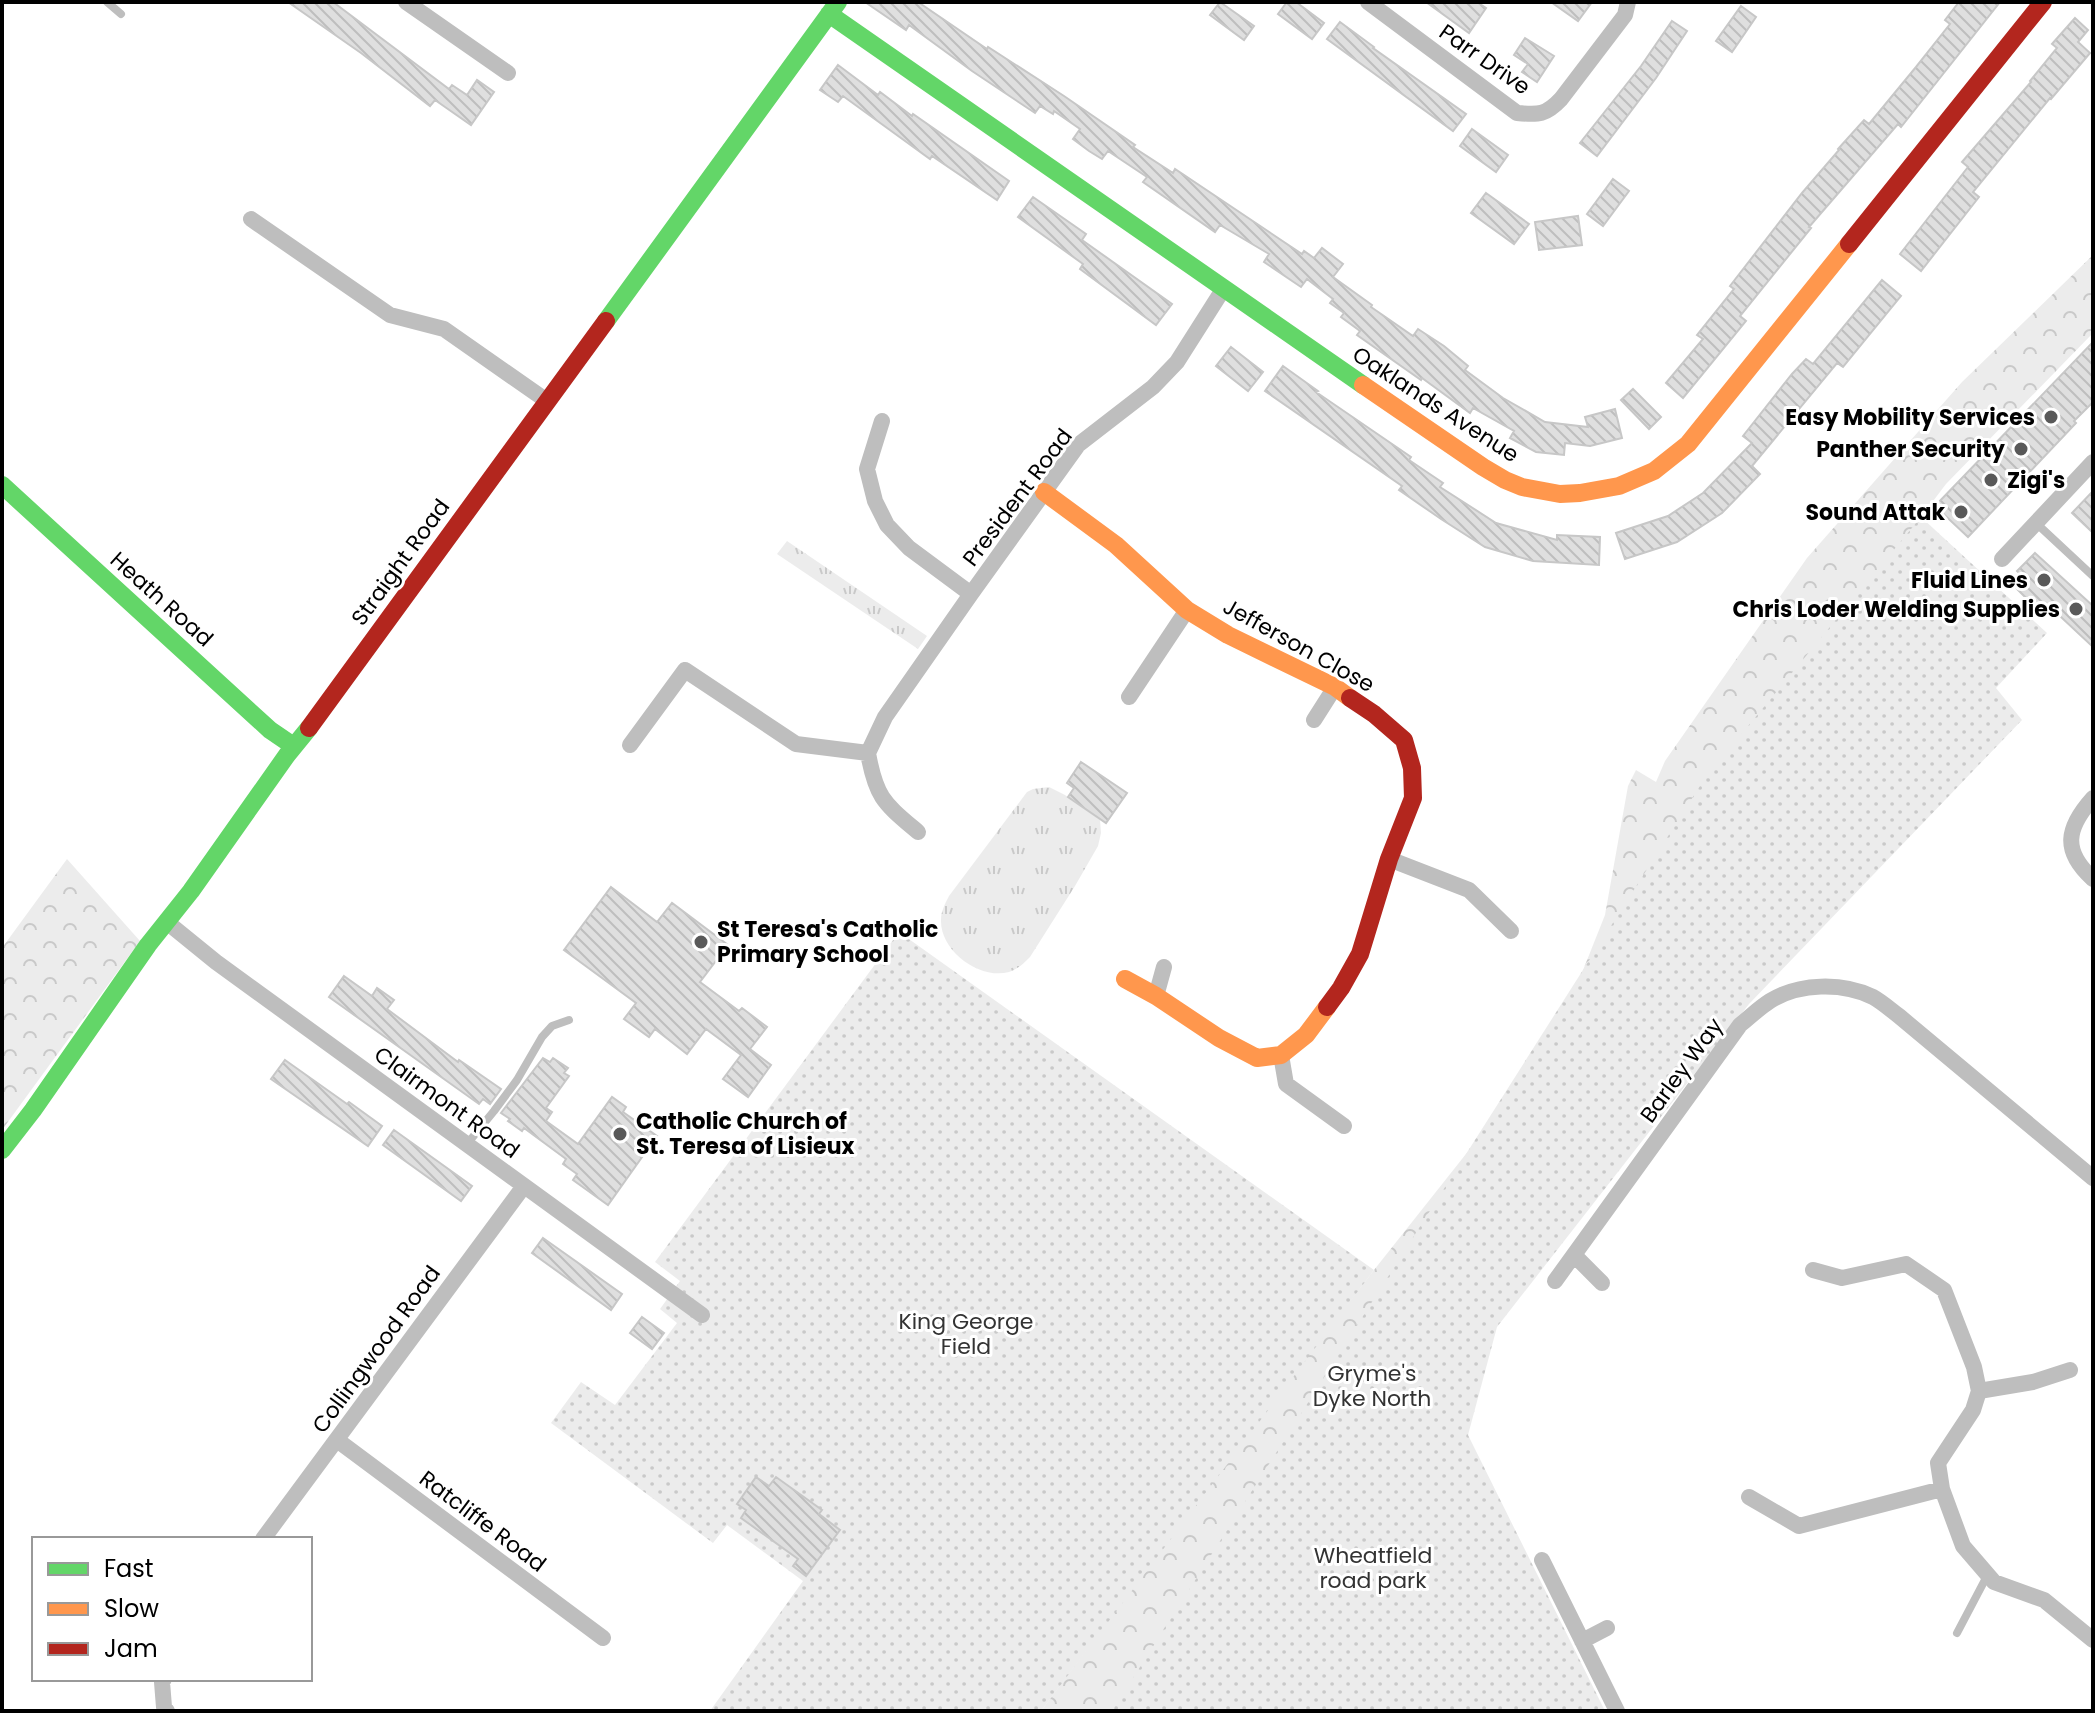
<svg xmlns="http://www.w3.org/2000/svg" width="2095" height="1713" font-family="Poppins,sans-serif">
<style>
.grass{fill:url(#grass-tufts)}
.forest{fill:url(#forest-crowns)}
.park{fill:url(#park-dots)}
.building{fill:url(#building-back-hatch);stroke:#c7c7c7;stroke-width:2}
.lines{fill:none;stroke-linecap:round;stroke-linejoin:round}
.lane{stroke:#bebebe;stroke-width:8}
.street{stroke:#bebebe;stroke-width:16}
.fast{stroke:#63d668;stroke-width:18}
.slow{stroke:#ff974d;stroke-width:18}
.jam{stroke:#b3261e;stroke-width:18}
.poi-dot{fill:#595959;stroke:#fff;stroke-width:3}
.labels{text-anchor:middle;stroke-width:6;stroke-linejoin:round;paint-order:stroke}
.street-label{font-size:22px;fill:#000;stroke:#fff}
.poi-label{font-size:22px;font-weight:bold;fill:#000;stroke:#fff;text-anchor:end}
.park-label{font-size:22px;fill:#333;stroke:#fff}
</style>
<defs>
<pattern id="grass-tufts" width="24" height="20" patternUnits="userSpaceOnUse" patternTransform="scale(2)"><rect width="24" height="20" fill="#ececec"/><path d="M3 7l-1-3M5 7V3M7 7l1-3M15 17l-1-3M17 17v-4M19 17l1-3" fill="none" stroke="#c9c9c9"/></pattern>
<pattern id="forest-crowns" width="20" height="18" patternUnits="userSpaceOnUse" patternTransform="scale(2)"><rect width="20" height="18" fill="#ececec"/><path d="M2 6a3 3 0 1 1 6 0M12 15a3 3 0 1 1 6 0" fill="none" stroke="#c9c9c9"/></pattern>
<pattern id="park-dots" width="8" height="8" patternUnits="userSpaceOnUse" patternTransform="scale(2)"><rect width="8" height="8" fill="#ececec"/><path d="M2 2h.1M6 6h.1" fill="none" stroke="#c9c9c9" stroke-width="1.8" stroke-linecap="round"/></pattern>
<pattern id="building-back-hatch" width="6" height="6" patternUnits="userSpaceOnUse" patternTransform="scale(2)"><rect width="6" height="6" fill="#dfdfdf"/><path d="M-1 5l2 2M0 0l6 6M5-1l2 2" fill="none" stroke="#bebebe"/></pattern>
</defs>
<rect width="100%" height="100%" fill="#fff"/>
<!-- grass -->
<path class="grass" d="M787,541L927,636L918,649L777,554Z
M1049,787L1065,795L1100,820L1101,833L1098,846L1075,886L1030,957C1023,964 1018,969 1009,972C980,980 940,951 941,920C941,911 945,904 949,896L1027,792L1033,789Z"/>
<!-- forest -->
<path class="forest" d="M2093,255V333L1946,484L1921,517L1678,868L1121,1711H1041L1240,1443L1374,1270L1554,1043L1605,915L1628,786L1636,770L1656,782L1665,761L1807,558L1962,382Z
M67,859L140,941L2,1130V948Z"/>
<!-- park -->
<path class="park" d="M1921,517L2047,633L1996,688L2022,720L1749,1004L1497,1327L1468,1435L1605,1711H1112L1705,778Z
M899,932L1374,1270L1041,1711H710L803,1581L727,1525L713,1543L551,1423L581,1382L615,1405L677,1323L660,1309L680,1281L655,1262Z"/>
<!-- building -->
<path class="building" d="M288,2H333L449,89L452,85L467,95L477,80L494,92L471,125L435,100L430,106L361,53Z
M865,2H918L987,49L988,47L1064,96L1135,145L1133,147L1173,173L1175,169L1302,254L1304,251L1314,258L1322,248L1343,264L1333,277L1372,305L1371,307L1413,336L1418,329L1444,346L1468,366L1465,370L1503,398L1545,422L1588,427L1585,417L1615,409L1622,438L1590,446L1565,443L1564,455L1536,452L1510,438L1514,431L1473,408L1470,413L1422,378L1421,380L1357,335L1360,331L1341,317L1344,313L1330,303L1333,299L1307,279L1301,287L1264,262L1269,254L1220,225L1215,232L1143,182L1147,177L1108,151L1102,159L1089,151L1073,139L1080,129L1054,111L1053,114L1040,106L1035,113L972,71L909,25L906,30Z
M1220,2L1254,26L1244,40L1210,15Z
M1287,2H1296L1324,23L1312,39L1278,14Z
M1426,2H1477L1486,8L1469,33Z
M1551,2H1592L1578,21Z
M1959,2H2000L1901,127L1898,124L1809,227L1811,228L1740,316L1746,321L1683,398L1666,383L1703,339L1697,335L1734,289L1730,286L1802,193L1839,150L1838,149L1864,120L1869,124L1916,67L1950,24L1945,20Z
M1741,6L1756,17L1732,52L1716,41Z
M2075,18L2088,30L2078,42L2090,53L2051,99L2050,98L1973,192L1979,197L1921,271L1900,254L1968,167L1962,162L2031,82L2030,81L2057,48L2052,44Z
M1672,21L1687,31L1656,78L1597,156L1580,143L1641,66Z
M1340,22L1374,47L1373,48L1466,114L1453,131L1327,39Z
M1525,38L1554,56L1537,82L1522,72L1528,64L1514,55Z
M838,65L878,95L880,92L912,116L913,114L1009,181L997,200L932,156L930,159L843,96L838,102L820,90Z
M1472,129L1508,155L1496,172L1460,146Z
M1613,179L1629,191L1603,226L1587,214Z
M1486,193L1529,224L1514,244L1471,213Z
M1033,197L1086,234L1082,240L1172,304L1156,325L1080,269L1083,264L1018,217Z
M1578,216L1582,245L1539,250L1535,222Z
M1882,280L1901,296L1843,367L1837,363L1752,466L1760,474L1722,513L1677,542L1625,559L1616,533L1668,516L1703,493L1752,443L1743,436L1792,374L1806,359L1813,364Z
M2093,342V402L2074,421L2076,423L1968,537L1935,506Z
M1231,347L1263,372L1248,391L1216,366Z
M1283,366L1318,391L1316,392L1411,457L1409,460L1443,483L1440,487L1496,523L1557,540V535L1600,537L1599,565L1533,561L1485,547L1441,519L1399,490L1402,486L1265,391Z
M1633,389L1661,417L1649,429L1621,400Z
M2093,491V533L2072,513Z
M2035,553L2093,606V647L2046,603L2039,611L2016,588L2025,579L2017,571Z
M1081,762L1127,793L1106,823L1068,797L1074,788L1067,783Z
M611,887L657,922L672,903L728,945L700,982L739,1011L742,1008L767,1027L750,1049L771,1065L748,1097L723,1079L741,1055L706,1029L687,1054L655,1029L649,1037L624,1019L636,1003L564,950Z
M344,976L372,996L377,988L394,1000L387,1009L458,1062L459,1060L501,1089L490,1104L483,1099L479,1104L329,997Z
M543,1058L550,1062L553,1058L568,1068L564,1073L569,1076L546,1108L552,1112L546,1121L578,1144L612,1097L626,1107L623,1112L657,1136L608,1205L573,1180L577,1174L563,1164L566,1159L524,1128L522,1131L508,1121L510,1119L501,1113Z
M285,1060L347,1104L349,1102L382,1126L368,1146L271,1079Z
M394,1130L472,1186L461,1201L383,1145Z
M543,1238L622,1294L611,1310L532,1253Z
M642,1317L664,1333L652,1349L630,1333Z
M756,1477L769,1486L776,1477L822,1510L819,1514L840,1530L806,1576L793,1566L798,1559L741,1518L746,1510L737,1504Z"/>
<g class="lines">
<!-- lane -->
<path class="lane" d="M107,2L121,14
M2036,523L2093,576
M467,1144L494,1111L517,1080L542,1037L552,1026L569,1020
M1957,1633L1987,1576"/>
<!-- street -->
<path class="street" d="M406,2L508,73
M1368,2L1517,113C1539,115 1546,115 1561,99L1625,15L1628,2
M251,219L390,315L444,329L547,401
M882,421L867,469L875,501L887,525L909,548L971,594
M2002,559L2093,462
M1129,697L1187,610
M1314,720L1335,687
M630,745L685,670L796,744L868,753L885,717L971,594L1078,445L1153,387L1177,362L1224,288
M868,753C876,798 884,803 918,832
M2093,798C2066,828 2062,851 2093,879
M1389,859L1469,890L1511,931
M168,923L216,962L702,1315
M1156,996L1164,967
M1281,1055L1286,1084L1344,1126
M1574,1255L1602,1283
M1813,1270L1842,1278L1906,1264L1944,1290L1974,1367L1979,1391L1973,1410L1938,1463L1942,1489L1963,1546L1994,1582L2044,1600L2093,1640
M1555,1281L1740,1025C1750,1017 1759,1008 1770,1001C1799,983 1842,982 1873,997C1882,1002 1891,1010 1899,1016L2093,1178
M1979,1391L2033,1382L2070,1370
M337,1440L603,1638
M1749,1497L1799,1526L1942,1489
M263,1539L524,1186
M1542,1560L1617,1711
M1582,1641L1607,1628
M164,1679L162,1682L164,1707L167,1711"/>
<!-- fast -->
<path class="fast" d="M829,14L1363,385
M606,321L838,2
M2,485L270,730L292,745
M2,1150L33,1110L148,945L191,891L287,755L309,728"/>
<!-- slow -->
<path class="slow" d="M1363,385L1483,467L1505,480L1522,487L1560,494L1580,493L1619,486L1654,471L1688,444L1849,244
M1044,492L1116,545L1187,610L1228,635L1335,687L1350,698
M1125,979L1156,996L1219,1038L1257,1058L1281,1055L1306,1035L1327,1007"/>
<!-- jam -->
<path class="jam" d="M1849,244L2043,2
M309,728L606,321
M1327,1007L1341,988L1360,954L1389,859L1413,798L1412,768L1404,740L1374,714L1350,698"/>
</g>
<!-- markers -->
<g class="poi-dot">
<circle cx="2051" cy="417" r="8"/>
<circle cx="2021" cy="449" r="8"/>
<circle cx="1991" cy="480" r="8"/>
<circle cx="1961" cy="512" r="8"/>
<circle cx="2044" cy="580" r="8"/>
<circle cx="2076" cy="609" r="8"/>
<circle cx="701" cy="942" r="8"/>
<circle cx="620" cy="1134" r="8"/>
</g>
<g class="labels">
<!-- street labels -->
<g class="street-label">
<text transform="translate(1485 59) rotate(35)" y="8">Parr Drive</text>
<text transform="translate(1436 404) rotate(33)" y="8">Oaklands Avenue</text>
<text transform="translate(1017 497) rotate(-53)" y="8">President Road</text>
<text transform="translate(400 562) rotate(-54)" y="8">Straight Road</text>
<text transform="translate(162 599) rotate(42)" y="8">Heath Road</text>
<text transform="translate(1299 645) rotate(29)" y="8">Jefferson Close</text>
<text transform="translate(1681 1070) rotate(-54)" y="8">Barley Way</text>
<text transform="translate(447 1102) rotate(36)" y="8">Clairmont Road</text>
<text transform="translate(376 1349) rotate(-54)" y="8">Collingwood Road</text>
<text transform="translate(483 1521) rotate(37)" y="8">Ratcliffe Road</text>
</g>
<!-- poi labels -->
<g class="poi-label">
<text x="2035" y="425">Easy Mobility Services</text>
<text x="2005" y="457">Panther Security</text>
<text x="2007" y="488" text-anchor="start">Zigi's</text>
<text x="1945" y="520">Sound Attak</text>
<text x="2028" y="588">Fluid Lines</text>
<text x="2060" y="617">Chris Loder Welding Supplies</text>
<text x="717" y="937" text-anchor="start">St Teresa's Catholic<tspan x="717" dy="25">Primary School</tspan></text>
<text x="636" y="1129" text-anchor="start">Catholic Church of<tspan x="636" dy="25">St. Teresa of Lisieux</tspan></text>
</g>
<!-- park labels -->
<g class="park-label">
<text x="966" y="1329">King George<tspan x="966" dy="25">Field</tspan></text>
<text x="1372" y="1381">Gryme's<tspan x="1372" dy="25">Dyke North</tspan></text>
<text x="1373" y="1563">Wheatfield<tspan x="1373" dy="25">road park</tspan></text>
</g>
</g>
<!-- border -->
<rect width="2095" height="1713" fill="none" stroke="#000000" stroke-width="8"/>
<!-- legend -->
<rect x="32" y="1537" width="280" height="144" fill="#ffffff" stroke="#999999" stroke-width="2"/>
<rect x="48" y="1563" width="40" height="12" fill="#63d668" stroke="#999999" stroke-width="2"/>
<text x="104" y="1577" font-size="24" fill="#000000">Fast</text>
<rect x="48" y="1603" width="40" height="12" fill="#ff974d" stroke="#999999" stroke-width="2"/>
<text x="104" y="1617" font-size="24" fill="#000000">Slow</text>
<rect x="48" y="1643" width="40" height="12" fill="#b3261e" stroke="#999999" stroke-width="2"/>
<text x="104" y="1657" font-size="24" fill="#000000">Jam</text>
</svg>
